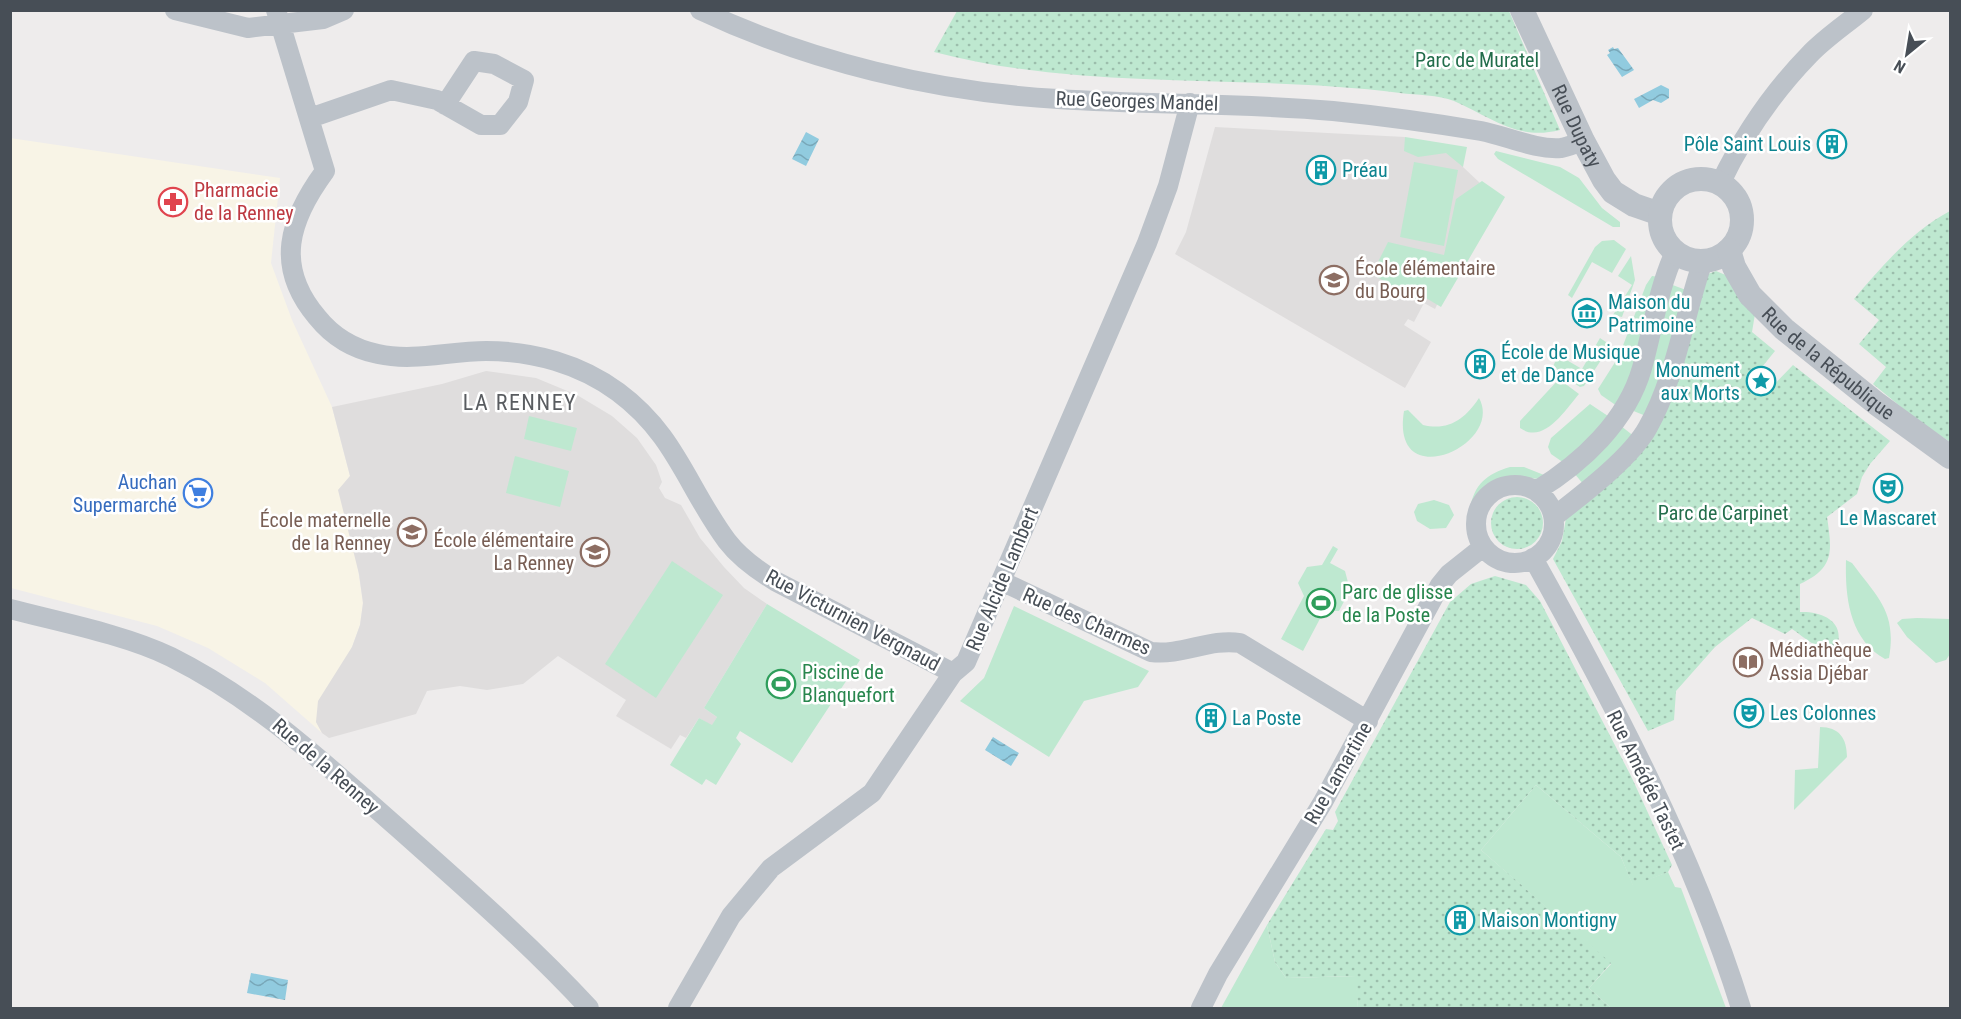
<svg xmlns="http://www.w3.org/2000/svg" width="1961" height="1019" font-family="'Roboto Condensed',sans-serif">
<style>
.commercial{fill:#f8f4e6}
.education{fill:#dfdddd}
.green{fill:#bee8d0}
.park{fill:url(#park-dots)}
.water{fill:url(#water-waves)}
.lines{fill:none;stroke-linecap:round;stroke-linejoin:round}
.minor{stroke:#bcc2c9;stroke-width:20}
.tertiary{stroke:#bcc2c9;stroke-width:24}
.labels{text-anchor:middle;stroke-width:5;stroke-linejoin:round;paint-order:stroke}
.park-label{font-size:20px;fill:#226d4b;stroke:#fff}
.street-label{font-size:20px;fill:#474e56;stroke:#fff}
.culture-label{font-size:20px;fill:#0d838f;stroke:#fff;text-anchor:start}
.health-label{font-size:20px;fill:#be3a42;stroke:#fff;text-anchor:start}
.education-label{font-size:20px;fill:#785e54;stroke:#fff;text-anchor:start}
.shop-label{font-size:20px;fill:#366cbe;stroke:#fff;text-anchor:end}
.leisure-label{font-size:20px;fill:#27864d;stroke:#fff;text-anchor:start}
.quarter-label{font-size:22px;letter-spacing:1.5px;fill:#595c60;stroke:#fff}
</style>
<defs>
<pattern id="park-dots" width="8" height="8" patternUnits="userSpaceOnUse" patternTransform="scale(1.5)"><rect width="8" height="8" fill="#bee8d0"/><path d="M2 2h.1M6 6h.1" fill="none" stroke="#9cbeac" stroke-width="1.8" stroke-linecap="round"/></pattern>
<pattern id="water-waves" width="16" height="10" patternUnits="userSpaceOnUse" patternTransform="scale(1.5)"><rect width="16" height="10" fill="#91cbdf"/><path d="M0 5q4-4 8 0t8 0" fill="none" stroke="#78a7b8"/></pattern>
</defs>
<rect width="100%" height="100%" fill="#eeecec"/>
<!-- commercial -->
<path class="commercial" d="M10,138L280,178L271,263L292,320L332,407L350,476L345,482L363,603L360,625L352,647L316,722L322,733L265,683L208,648L157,626L11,588Z"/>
<!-- education -->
<path class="education" d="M1215,127L1405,137V145L1463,149V167L1498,200L1460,257L1435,309L1424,303L1414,322L1408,319L1404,325L1431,342L1405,388L1175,254L1186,232Z
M486,371L536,378L577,395L612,416L637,438L656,465L662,482L659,488L665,498L681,505L700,538L724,567L744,588L767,604L704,708L717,717L712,726L699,718L686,738L680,735L671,749L616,716L626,700L558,656L523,684L487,690L460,686L427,691L416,714L329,738L322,733L316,722L318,701L352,647L360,625L363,603L359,574L338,490L350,476L332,407L442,384Z"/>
<!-- green -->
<path class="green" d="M1405,137L1467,147L1463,167L1446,153L1418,157L1404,151Z
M1496,151L1560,167L1579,178L1602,208L1620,222V227H1613L1498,159L1494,154Z
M1414,162L1458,170L1444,246L1400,237Z
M1482,181L1505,197L1441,307L1426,298L1421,303L1372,274L1388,242L1444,255L1456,199Z
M1614,240L1626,249L1612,273L1592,262L1572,298L1568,295L1595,247L1602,241Z
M1631,256L1635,280L1622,317L1613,315L1632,285L1618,276Z
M1652,276L1660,277L1633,377L1617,406L1601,395L1598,389L1619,356L1646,285Z
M1670,284L1686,290L1665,374L1646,416L1631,410Z
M1600,338L1609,344V348L1584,386L1580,387L1552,369L1558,355L1582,369Z
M1559,379L1579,394C1565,410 1544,445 1520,428V421Z
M1479,398C1505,445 1390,496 1404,411L1408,410L1423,425C1449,431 1465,419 1479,398Z
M1590,404L1611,418L1564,463L1551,454L1548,447L1551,438Z
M529,416L577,428L571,451L524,439Z
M1621,426L1635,437L1584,485L1574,473Z
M515,456L569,471L560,507L506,493Z
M1510,467H1524L1549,477C1539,480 1531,478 1520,478C1496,477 1483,493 1472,512L1470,509C1474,484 1487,474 1510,467Z
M1434,500L1449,505L1454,515L1446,528L1430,529L1417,521L1414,512L1418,504Z
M1333,546L1338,549L1330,563L1345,571L1350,590L1339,611H1324L1303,651L1281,639L1304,596L1298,583L1307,567L1322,565Z
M1846,560L1852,563C1878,598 1897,612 1889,658L1885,659C1849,639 1845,596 1846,560Z
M672,561L723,595L656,698L605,664Z
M767,604L860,660L792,763L740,731L736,738L741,744L716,785L706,779L702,785L670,765L699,718L712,725L717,717L704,708Z
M1014,606L1149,671L1138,687L1084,701L1049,757L960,701L984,678Z
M1917,618L1950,619V654L1946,660L1936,663L1907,637L1897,623L1902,619Z
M1820,727C1839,727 1847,738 1847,757L1794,810L1795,770L1818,768Z
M1536,785L1621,857L1633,885L1668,872L1675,887L1681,888L1726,1008H1611L1589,988L1611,964L1481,850Z
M1267,925L1275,962L1286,978L1356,976L1358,1008H1221Z"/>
<!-- park -->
<path class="park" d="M957,11H1509L1560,130C1517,141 1491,117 1454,101C1439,95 1416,95 1400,93C1245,73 1086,92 934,52Z
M1950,211V442L1912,416L1873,384L1886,367L1859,344L1879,320L1854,299C1882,266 1912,231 1950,211Z
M1716,271L1728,276L1755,314L1752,332L1775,351L1749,383L1764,395L1793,365L1890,441L1870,464L1862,477L1857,494L1827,517C1832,551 1835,568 1800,584V612C1822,611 1847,622 1836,648C1822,655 1803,636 1792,629L1785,634L1752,618L1715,647L1676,691L1674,720L1648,731L1553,559L1562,541L1566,518L1641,448L1708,274Z
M1491 523a26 26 0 1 1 52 0a26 26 0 1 1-52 0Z
M1495,576L1526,585L1540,601L1631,776L1672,865L1668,872L1633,886L1621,857L1536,785L1481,850L1611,963L1589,988L1611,1008H1358L1355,976L1286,978L1275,962L1267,925L1326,829L1333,830L1338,821L1335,812L1450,602L1471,584Z"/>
<!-- water -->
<path class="water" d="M1613,47L1614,49L1618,48L1634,70L1622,77L1607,55L1610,53L1608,50Z
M1661,85L1669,89V98L1661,103L1653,100L1639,108L1634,99Z
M806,132L819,139L806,166L792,159Z
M993,737L1019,753L1011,766L985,750Z
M251,973L288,980L285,1000L247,993Z"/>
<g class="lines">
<!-- minor -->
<path class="minor" d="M175,10L248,28L323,19L344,10
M276,10L325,171C289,220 274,266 317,317C333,337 353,349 378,354C414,362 449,351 486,351C533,351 580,364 618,392C676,435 687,487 727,541C740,558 757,570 775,581L953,673
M700,10C810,62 936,92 1058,99C1150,105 1242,103 1333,111C1383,116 1433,123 1481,131C1507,136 1535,150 1561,148C1568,147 1576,143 1583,141
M310,118L391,90L437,100L481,125H500L518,102L524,80L494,64L474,61L445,105
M1720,184C1743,136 1772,93 1809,55C1825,38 1845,25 1863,10
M1476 524a39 39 0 1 1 78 0a39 39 0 1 1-78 0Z
M1536,491C1582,463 1627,421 1642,368C1653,329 1658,289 1675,252
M1555,516C1582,495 1632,457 1648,427C1676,377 1684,315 1703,261
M1533,558C1613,702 1692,851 1741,1008
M1001,581L1151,652C1182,656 1210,638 1240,643L1368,721
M10,609C60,622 126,635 171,657C259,701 325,764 398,828C463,886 530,944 589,1008
M678,1008L731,916L771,868L872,793L953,673L966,662L1147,243L1168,186L1190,103
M1201,1008L1218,974L1323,802L1440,585L1449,574L1483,547"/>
<!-- tertiary -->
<g class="tertiary">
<path id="s1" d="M1522,10L1583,141L1604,180L1613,192L1634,205L1660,214"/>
<circle cx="1701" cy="220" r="41"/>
<path id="s2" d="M1729,250L1734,267L1750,295L1784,329L1877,404L1950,457"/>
</g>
</g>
<!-- icons -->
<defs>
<g id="building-ring" transform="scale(1.5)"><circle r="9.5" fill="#fff" stroke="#0f9aa8" stroke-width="1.5"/><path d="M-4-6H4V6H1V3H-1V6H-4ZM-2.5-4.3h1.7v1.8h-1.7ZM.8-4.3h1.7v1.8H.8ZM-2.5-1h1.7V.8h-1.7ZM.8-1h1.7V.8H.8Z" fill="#0f9aa8"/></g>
<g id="pharmacy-ring" transform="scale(1.5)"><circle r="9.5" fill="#fff" stroke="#e0444e" stroke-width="1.5"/><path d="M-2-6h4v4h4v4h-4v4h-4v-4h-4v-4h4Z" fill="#e0444e"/></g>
<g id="school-ring" transform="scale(1.5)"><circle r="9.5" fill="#fff" stroke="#8d6e63" stroke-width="1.5"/><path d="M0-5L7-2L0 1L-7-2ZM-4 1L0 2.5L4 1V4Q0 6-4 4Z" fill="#8d6e63"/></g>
<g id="museum-ring" transform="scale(1.5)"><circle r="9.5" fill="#fff" stroke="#0f9aa8" stroke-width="1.5"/><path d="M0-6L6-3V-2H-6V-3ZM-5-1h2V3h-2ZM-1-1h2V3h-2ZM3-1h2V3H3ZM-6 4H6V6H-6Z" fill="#0f9aa8"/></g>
<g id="sight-ring" transform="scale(1.5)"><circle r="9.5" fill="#fff" stroke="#0f9aa8" stroke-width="1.5"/><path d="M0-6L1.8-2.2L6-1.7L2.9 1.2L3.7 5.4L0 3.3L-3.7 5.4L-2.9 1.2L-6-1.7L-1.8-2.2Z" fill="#0f9aa8"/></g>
<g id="theatre-ring" transform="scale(1.5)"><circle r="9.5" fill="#fff" stroke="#0f9aa8" stroke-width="1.5"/><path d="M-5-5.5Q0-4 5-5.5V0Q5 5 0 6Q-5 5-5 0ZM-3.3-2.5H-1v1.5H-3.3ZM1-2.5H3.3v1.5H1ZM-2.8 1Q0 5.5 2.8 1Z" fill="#0f9aa8"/></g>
<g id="supermarket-ring" transform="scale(1.5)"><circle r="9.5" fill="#fff" stroke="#3f7fe0" stroke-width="1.5"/><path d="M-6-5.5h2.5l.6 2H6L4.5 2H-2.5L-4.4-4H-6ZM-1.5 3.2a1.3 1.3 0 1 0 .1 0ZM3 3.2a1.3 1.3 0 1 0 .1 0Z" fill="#3f7fe0"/></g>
<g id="stadium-ring" transform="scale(1.5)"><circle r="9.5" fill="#fff" stroke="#2e9e5b" stroke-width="1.5"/><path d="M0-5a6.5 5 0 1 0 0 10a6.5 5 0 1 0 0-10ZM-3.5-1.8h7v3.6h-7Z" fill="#2e9e5b"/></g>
<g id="library-ring" transform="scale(1.5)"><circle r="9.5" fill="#fff" stroke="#8d6e63" stroke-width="1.5"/><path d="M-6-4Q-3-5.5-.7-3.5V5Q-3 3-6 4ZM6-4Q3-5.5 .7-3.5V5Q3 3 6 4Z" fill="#8d6e63"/></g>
</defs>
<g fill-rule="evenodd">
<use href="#building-ring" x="1832" y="144"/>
<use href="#building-ring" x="1321" y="170"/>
<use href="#pharmacy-ring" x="173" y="202"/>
<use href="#school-ring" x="1334" y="280"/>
<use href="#museum-ring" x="1587" y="313"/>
<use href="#building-ring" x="1480" y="364"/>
<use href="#sight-ring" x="1761" y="381"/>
<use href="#theatre-ring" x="1888" y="488"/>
<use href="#supermarket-ring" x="198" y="493"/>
<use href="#school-ring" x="412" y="532"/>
<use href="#school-ring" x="595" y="552"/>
<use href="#stadium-ring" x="1321" y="603"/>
<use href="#library-ring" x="1748" y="662"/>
<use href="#stadium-ring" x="781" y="684"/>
<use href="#theatre-ring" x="1749" y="713"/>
<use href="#building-ring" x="1211" y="718"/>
<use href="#building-ring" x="1460" y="920"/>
</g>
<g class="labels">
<!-- park labels -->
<g class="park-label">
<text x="1477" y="67">Parc de Muratel</text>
<text x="1723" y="520">Parc de Carpinet</text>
</g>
<!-- street labels -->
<g class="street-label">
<text transform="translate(1137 101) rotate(2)" y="7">Rue Georges Mandel</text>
<text dy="7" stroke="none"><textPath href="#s1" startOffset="128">Rue Dupaty</textPath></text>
<text dy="7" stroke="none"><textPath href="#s2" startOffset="154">Rue de la République</textPath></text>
<text transform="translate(1002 579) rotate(-67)" y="7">Rue Alcide Lambert</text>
<text transform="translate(853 620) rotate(28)" y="7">Rue Victurnien Vergnaud</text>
<text transform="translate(1087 621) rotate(24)" y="7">Rue des Charmes</text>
<text transform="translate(326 766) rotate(41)" y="7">Rue de la Renney</text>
<text transform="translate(1338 773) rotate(-60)" y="7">Rue Lamartine</text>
<text transform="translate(1646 780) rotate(64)" y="7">Rue Amédée Tastet</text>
</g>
<!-- culture labels -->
<g class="culture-label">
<text x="1811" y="151" text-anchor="end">Pôle Saint Louis</text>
<text x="1342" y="177">Préau</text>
<text x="1608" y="309">Maison du<tspan x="1608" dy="23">Patrimoine</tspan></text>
<text x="1501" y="359">École de Musique<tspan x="1501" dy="23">et de Dance</tspan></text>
<text x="1740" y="377" text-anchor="end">Monument<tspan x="1740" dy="23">aux Morts</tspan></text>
<text x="1888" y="525" text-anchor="middle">Le Mascaret</text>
<text x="1770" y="720">Les Colonnes</text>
<text x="1232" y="725">La Poste</text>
<text x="1481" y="927">Maison Montigny</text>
</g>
<!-- health labels -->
<g class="health-label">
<text x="194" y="197">Pharmacie<tspan x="194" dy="23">de la Renney</tspan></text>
</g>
<!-- education labels -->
<g class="education-label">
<text x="1355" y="275">École élémentaire<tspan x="1355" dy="23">du Bourg</tspan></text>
<text x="391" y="527" text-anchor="end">École maternelle<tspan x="391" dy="23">de la Renney</tspan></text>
<text x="574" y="547" text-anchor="end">École élémentaire<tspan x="574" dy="23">La Renney</tspan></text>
<text x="1769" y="657">Médiathèque<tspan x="1769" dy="23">Assia Djébar</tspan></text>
</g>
<!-- shop labels -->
<g class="shop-label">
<text x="177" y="489">Auchan<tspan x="177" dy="23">Supermarché</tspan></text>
</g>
<!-- leisure labels -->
<g class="leisure-label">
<text x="1342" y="599">Parc de glisse<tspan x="1342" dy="23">de la Poste</tspan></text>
<text x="802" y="679">Piscine de<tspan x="802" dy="23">Blanquefort</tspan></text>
</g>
<!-- quarter labels -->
<g class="quarter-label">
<text x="520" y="410">LA RENNEY</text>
</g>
</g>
<!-- border -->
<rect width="1961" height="1019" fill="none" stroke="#474e56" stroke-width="24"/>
<!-- north arrow -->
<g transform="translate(1907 54) rotate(210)" stroke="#ffffff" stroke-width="4.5" paint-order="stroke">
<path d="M0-4.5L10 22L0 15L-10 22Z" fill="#474e56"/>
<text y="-9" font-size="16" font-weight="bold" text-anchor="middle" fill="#474e56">N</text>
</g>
</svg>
